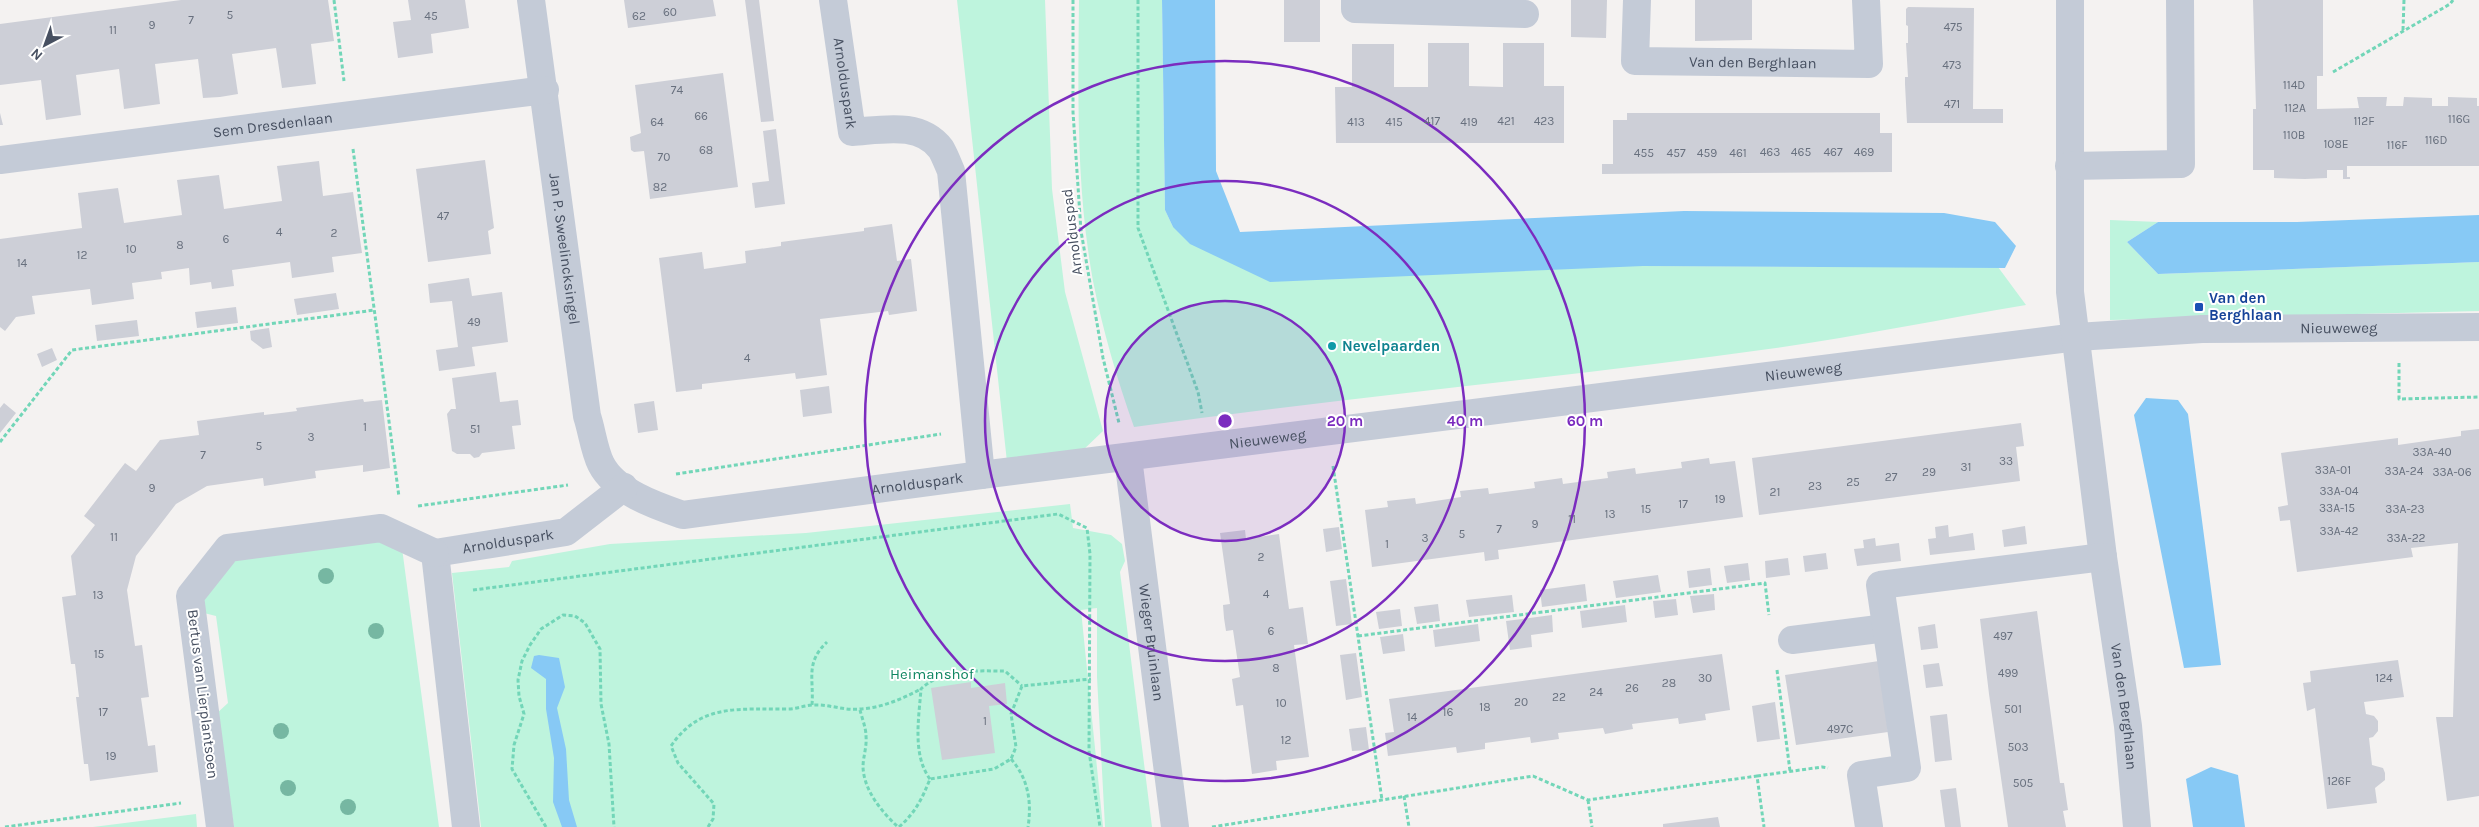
<svg xmlns="http://www.w3.org/2000/svg" width="2479" height="827" font-family="Karla,sans-serif">
<style>
.green{fill:#bef4dd}
.water{fill:#87c9f5}
.building{fill:#cdcfd7}
.lines{fill:none;stroke-linecap:round;stroke-linejoin:round}
.path{stroke:#72d6b8;stroke-width:3;stroke-dasharray:4 2.5;stroke-linecap:butt}
.minor{stroke:#c4cbd7;stroke-width:28}
.tree{fill:#76b7a2}
.ring{fill:none;stroke:#7b2cbf;stroke-width:2.5}
.transit-dot{fill:#1a4fb4;stroke:#fff;stroke-width:2}
.culture-dot{fill:#0f9aa8;stroke:#fff;stroke-width:2}
.labels{text-anchor:middle;stroke-width:4;stroke-linejoin:round;paint-order:stroke}
.number-label{font-size:12px;fill:#68707e}
.street-label{font-size:15px;fill:#475061;stroke:#fff}
.transit-label{font-size:15px;font-weight:bold;fill:#164399;stroke:#fff;text-anchor:start}
.culture-label{font-size:15px;font-weight:bold;fill:#0d838f;stroke:#fff;text-anchor:start}
.park-label{font-size:15px;fill:#0f8661;stroke:#fff}
.centre{fill:#7b2cbf;stroke:#fff;stroke-width:2.5}
.ring-label{font-size:15px;text-anchor:middle;font-weight:bold;fill:#7b2cbf;stroke:#fff;stroke-width:4;stroke-linejoin:round;paint-order:stroke}
</style>
<rect width="100%" height="100%" fill="#f4f2f1"/>
<!-- green -->
<path class="green" d="M957,0H1045L1052,189L1065,292L1103,431L1081,452L1007,462Z
M1079,0H1162L1165,210L1173,227L1642,266L1998,267L2026,305C1943,319 1859,336 1776,348C1562,378 1347,397 1134,427C1117,379 1103,331 1093,281C1076,188 1078,93 1079,0Z
M2110,220L2158,222L2127,242L2158,274L2479,262V311L2110,320Z
M1070,504L1073,528L1111,535L1122,544L1125,561L1120,572L1152,827H1105L1097,677V608L1081,610L1103,827H481L452,573L509,567L512,561L610,544L806,533Z
M380,537L402,548L439,827H234L216,714L228,703L216,616L204,613L201,595L232,558Z
M196,814L197,827H93Z"/>
<!-- water -->
<path class="water" d="M1162,0H1215L1216,171L1240,232L1684,211L1944,213L1995,222L2016,246L2005,268L1643,266L1270,282L1190,244L1173,227L1165,210Z
M2479,215V262L2158,274L2127,242L2158,222H2297Z
M2146,398L2178,400L2188,414L2221,665L2184,668L2134,415Z
M539,655L559,658L565,687L557,708L566,749L569,800L577,827H562L553,802L554,758L546,709V679L531,668L534,656Z
M2211,767L2238,775L2245,827H2193L2186,779Z"/>
<!-- building -->
<path class="building" d="M181,0H328L334,41L311,44L316,84L282,88L276,48L232,54L238,94L220,97L203,98L198,59L155,64L160,104L124,109L119,69L76,75L81,115L46,120L41,80L0,85V24Z
M408,0H465L469,28L431,34L433,53L398,58L393,22L411,20Z
M624,0H713L716,16L628,28Z
M745,0H759L774,121L761,122Z
M1284,0H1320V42H1284Z
M1571,0H1607L1606,38L1571,37Z
M1695,0H1752V40L1695,41Z
M2253,0H2323V76H2317V109L2359,108L2357,97H2387L2386,106H2403L2404,97L2432,98V106H2448V97L2477,98V106H2479V166H2347V177H2350V179H2343V170H2327V178L2305,179L2274,178V170H2253V109H2256Z
M1908,7L1974,8L1973,109H2003V123H1907L1905,84V77H1908L1906,43H1908V26L1906,25V9Z
M1428,43H1469V86L1503,87V43H1544V86H1564V143H1336L1335,87H1352V44H1394V87H1428Z
M723,73L738,187L650,199L644,151L634,152L631,150L630,137L641,133L635,85Z
M0,113L3,125H0Z
M1627,113H1880V133H1892V172L1602,174V164H1613V120H1627Z
M776,129L785,204L755,208L752,183L769,181L763,131Z
M485,160L494,228L488,231L491,254L428,262L416,169Z
M319,161L323,196L353,192L362,253L332,257L334,272L292,278L290,262L232,270L234,286L212,289L211,282L190,285L189,268L161,272L162,279L132,283L134,299L92,305L90,289L32,296L35,314L16,317L5,331L0,327V239L82,228L78,193L118,188L124,223L182,215L177,180L219,175L224,209L282,201L277,166Z
M892,224L897,261L911,259L917,311L889,315L888,311L820,319L827,375L796,379L795,373L702,384V389L676,392L659,258L702,252L704,269L746,263L745,251L781,246V242L864,231V228Z
M469,278L472,296L502,292L508,342L472,347L475,366L439,371L436,350L458,347L452,301L430,303L428,284Z
M336,293L339,309L297,315L294,299Z
M236,307L238,323L197,328L195,312Z
M137,320L139,336L97,341L95,325Z
M269,328L272,347L263,349L251,340L250,331Z
M52,348L57,360L42,367L37,354Z
M496,372L500,402L518,400L521,425L512,426L515,449L482,453L479,457L474,458L470,454H457L452,451L447,414L451,409H456L452,378Z
M829,386L832,413L803,417L800,390Z
M363,399L364,402L382,400L390,468L363,472V465L315,471L316,478L264,486L263,478L207,486L176,504L136,556L127,590L135,646L142,645L149,697L141,698L148,746L155,745L158,772L90,781L88,764H84L76,697H79L75,664H71L62,597L76,595L71,556L95,525L84,516L125,463L136,471L160,440L199,435L197,421L264,412V415L281,413L297,411L296,408Z
M654,401L658,430L638,433L634,404Z
M4,403L16,413L0,433V408Z
M2021,423L2024,446L2016,447L2020,481L1759,515L1752,458Z
M2479,429V796L2447,801L2436,717H2453L2458,543L2411,548L2413,557L2297,572L2290,520L2280,521L2278,507L2288,505L2281,453L2398,438V445L2461,436V431Z
M1709,458L1710,464L1735,461L1743,517L1498,550L1499,559L1485,561L1484,552L1372,567L1365,510L1388,507L1387,501L1415,498L1416,504L1461,497L1460,491L1488,488L1489,494L1535,488L1534,482L1562,478L1563,484L1608,478L1607,472L1635,468L1636,474L1682,468L1681,462Z
M1948,525L1949,537L1973,533L1975,550L1930,555L1928,539L1936,538L1935,527Z
M2025,526L2027,544L2004,547L2002,530Z
M1339,527L1342,549L1326,552L1323,529Z
M1245,530L1246,539L1279,534L1289,609L1303,607L1308,644L1294,645L1309,757L1276,761L1277,770L1252,774L1243,705L1236,706L1232,679L1240,677L1233,630L1226,631L1224,618L1223,605L1230,604L1220,533Z
M1875,538L1876,546L1899,543L1901,561L1857,566L1854,549L1864,548L1863,540Z
M1826,553L1828,569L1805,572L1803,556Z
M1788,558L1790,575L1766,578L1765,561Z
M1748,563L1750,580L1727,583L1724,566Z
M1710,568L1712,585L1689,588L1687,571Z
M1658,575L1661,592L1616,598L1613,581Z
M1346,579L1352,624L1336,626L1330,581Z
M1585,584L1587,601L1542,607L1540,590Z
M1714,594L1715,610L1693,613L1690,596Z
M1512,595L1514,612L1469,617L1466,600Z
M1676,599L1678,615L1655,618L1653,601Z
M1438,604L1440,621L1417,624L1414,607Z
M1625,605L1627,622L1582,628L1580,611Z
M1400,609L1402,626L1379,629L1376,612Z
M2037,611L2060,783H2064L2068,810L2063,811L2066,827H2008L1989,694L1980,619Z
M1552,615L1553,632L1531,635L1532,647L1510,650L1506,621Z
M1478,624L1480,641L1435,647L1433,630Z
M1935,624L1938,648L1921,650L1918,627Z
M1403,634L1405,651L1383,654L1380,637Z
M1356,653L1362,697L1346,700L1340,655Z
M1722,654L1730,710L1705,714L1706,720L1679,724L1678,718L1632,724L1633,729L1605,734L1603,728L1558,733L1559,739L1531,743L1530,737L1485,743V749L1457,753L1456,747L1388,756L1385,733L1394,732L1389,699Z
M2398,660L2404,697L2364,702L2366,714L2374,716L2378,721V731L2373,737L2369,738L2372,765L2383,768L2385,773V780L2375,788L2377,803L2327,809L2315,708L2307,711L2303,683L2311,682L2310,671Z
M1879,661L1888,732L1796,745L1785,675Z
M1939,663L1943,686L1926,688L1923,665Z
M971,682V688L1005,683L1007,704L989,706L995,753L942,760L931,688Z
M1775,702L1780,739L1757,742L1752,706Z
M1947,714L1952,760L1935,762L1930,716Z
M1366,727L1369,750L1352,751L1349,729Z
M1956,788L1961,827H1945L1940,790Z
M1718,817L1720,827H1663V824Z"/>
<g class="lines">
<!-- path -->
<path class="path" d="M334,0L344,81
M1073,0V112L1081,231L1103,358L1119,423
M1138,0V228L1198,392L1202,413
M2403,30L2404,0
M2333,72L2450,4L2453,0
M353,149L399,497
M2399,363V399L2479,397
M0,442L72,350L375,310
M1333,466L1382,800
M676,474L941,434
M418,506L568,485
M473,590L1058,514L1087,528L1090,554L1089,751L1100,827
M1358,636L1765,583L1769,615
M1777,670L1790,771
M812,705C814,678 805,663 827,642
M860,710C862,718 866,728 866,736C867,747 863,757 863,767C864,791 882,812 898,827
M1011,759C1028,778 1032,802 1028,827
M1757,776L1822,767L1828,768
M930,779C912,755 919,717 921,689C943,668 976,671 1005,671L1022,686
M1404,796L1409,827
M1588,800L1592,827
M5,827L181,803
M546,827L512,769L514,745L524,714L519,696L518,680L522,661L530,645L541,629L563,615L575,616L585,623L600,649L601,704L609,744L614,827
M708,827L713,819L714,804L678,763L671,746C701,702 741,710 788,709C797,709 805,705 814,705C829,704 844,711 860,709C881,708 902,699 921,689
M899,827C915,813 922,799 930,779L994,769L1011,759L1016,747L1011,714L1022,686L1091,679
M1212,827L1533,776L1588,800L1757,776L1764,827"/>
<!-- minor -->
<g class="minor">
<path id="s1" d="M531,0L587,416C592,431 594,450 601,464C615,492 657,506 683,515L981,475L2077,337L2202,329L2479,327"/>
<path id="s2" d="M833,0L852,132C882,130 920,121 941,149C945,156 948,164 951,171L981,475"/>
<path d="M1355,0V9L1525,14"/>
<path id="s3" d="M1637,0L1635,61L1869,64L1866,0"/>
<path id="s4" d="M2070,0V292L2103,557L2128,726L2137,827"/>
<path id="s5" d="M0,160L545,90"/>
<path d="M2069,166L2181,164L2180,0"/>
<path id="s6" d="M1128,458L1175,827"/>
<path d="M435,553L466,827"/>
<path id="s7" d="M435,553L566,532L624,487"/>
<path d="M1792,640L1886,628"/>
<path d="M220,827L190,596L228,548L381,528L435,553"/>
<path d="M1869,827L1861,775L1907,768L1880,585L2103,557"/>
</g>
</g>
<!-- trees -->
<g class="tree">
<circle cx="326" cy="576" r="8"/>
<circle cx="376" cy="631" r="8"/>
<circle cx="281" cy="731" r="8"/>
<circle cx="288" cy="788" r="8"/>
<circle cx="348" cy="807" r="8"/>
</g>
<!-- distance rings -->
<circle cx="1225" cy="421" r="120" fill="#7b2cbf" fill-opacity=".12"/>
<g class="ring">
<circle cx="1225" cy="421" r="120"/>
<circle cx="1225" cy="421" r="240"/>
<circle cx="1225" cy="421" r="360"/>
</g>
<!-- markers -->
<rect class="transit-dot" x="2194" y="302" width="10" height="10" rx="2.5"/>
<circle class="culture-dot" cx="1332" cy="346" r="5"/>
<g class="labels">
<!-- number labels -->
<g class="number-label">
<text x="670" y="16">60</text>
<text x="230" y="19">5</text>
<text x="431" y="20">45</text>
<text x="639" y="20">62</text>
<text x="191" y="24">7</text>
<text x="152" y="29">9</text>
<text x="1953" y="31">475</text>
<text x="113" y="34">11</text>
<text x="1952" y="69">473</text>
<text x="2294" y="89">114D</text>
<text x="677" y="94">74</text>
<text x="1952" y="108">471</text>
<text x="2295" y="112">112A</text>
<text x="701" y="120">66</text>
<text x="2459" y="123">116G</text>
<text x="1432" y="125">417</text>
<text x="1506" y="125">421</text>
<text x="1544" y="125">423</text>
<text x="2364" y="125">112F</text>
<text x="657" y="126">64</text>
<text x="1356" y="126">413</text>
<text x="1394" y="126">415</text>
<text x="1469" y="126">419</text>
<text x="2294" y="139">110B</text>
<text x="2436" y="144">116D</text>
<text x="2336" y="148">108E</text>
<text x="2397" y="149">116F</text>
<text x="706" y="154">68</text>
<text x="1770" y="156">463</text>
<text x="1801" y="156">465</text>
<text x="1833" y="156">467</text>
<text x="1864" y="156">469</text>
<text x="1644" y="157">455</text>
<text x="1676" y="157">457</text>
<text x="1707" y="157">459</text>
<text x="1738" y="157">461</text>
<text x="664" y="161">70</text>
<text x="660" y="191">82</text>
<text x="443" y="220">47</text>
<text x="279" y="236">4</text>
<text x="334" y="237">2</text>
<text x="226" y="243">6</text>
<text x="180" y="249">8</text>
<text x="131" y="253">10</text>
<text x="82" y="259">12</text>
<text x="22" y="267">14</text>
<text x="474" y="326">49</text>
<text x="747" y="362">4</text>
<text x="365" y="431">1</text>
<text x="475" y="433">51</text>
<text x="311" y="441">3</text>
<text x="259" y="450">5</text>
<text x="2432" y="456">33A-40</text>
<text x="203" y="459">7</text>
<text x="2006" y="465">33</text>
<text x="1966" y="471">31</text>
<text x="2333" y="474">33A-01</text>
<text x="2404" y="475">33A-24</text>
<text x="1929" y="476">29</text>
<text x="2452" y="476">33A-06</text>
<text x="1891" y="481">27</text>
<text x="1853" y="486">25</text>
<text x="1815" y="490">23</text>
<text x="152" y="492">9</text>
<text x="2339" y="495">33A-04</text>
<text x="1775" y="496">21</text>
<text x="1720" y="503">19</text>
<text x="1683" y="508">17</text>
<text x="2337" y="512">33A-15</text>
<text x="1646" y="513">15</text>
<text x="2405" y="513">33A-23</text>
<text x="1610" y="518">13</text>
<text x="1572" y="523">11</text>
<text x="1535" y="528">9</text>
<text x="1499" y="533">7</text>
<text x="2339" y="535">33A-42</text>
<text x="1462" y="538">5</text>
<text x="114" y="541">11</text>
<text x="1425" y="542">3</text>
<text x="2406" y="542">33A-22</text>
<text x="1387" y="548">1</text>
<text x="1261" y="561">2</text>
<text x="1266" y="598">4</text>
<text x="98" y="599">13</text>
<text x="1271" y="635">6</text>
<text x="2003" y="640">497</text>
<text x="99" y="658">15</text>
<text x="1276" y="672">8</text>
<text x="2008" y="677">499</text>
<text x="1705" y="682">30</text>
<text x="2384" y="682">124</text>
<text x="1669" y="687">28</text>
<text x="1632" y="692">26</text>
<text x="1596" y="696">24</text>
<text x="1559" y="701">22</text>
<text x="1521" y="706">20</text>
<text x="1281" y="707">10</text>
<text x="1485" y="711">18</text>
<text x="2013" y="713">501</text>
<text x="103" y="716">17</text>
<text x="1448" y="716">16</text>
<text x="1412" y="721">14</text>
<text x="985" y="725">1</text>
<text x="1840" y="733">497C</text>
<text x="1286" y="744">12</text>
<text x="2018" y="751">503</text>
<text x="111" y="760">19</text>
<text x="2339" y="785">126F</text>
<text x="2023" y="787">505</text>
</g>
<!-- street labels -->
<g class="street-label">
<text dy="5" stroke="none"><textPath href="#s3" startOffset="179">Van den Berghlaan</textPath></text>
<text dy="5" stroke="none"><textPath href="#s2" startOffset="84">Arnolduspark</textPath></text>
<text dy="5" stroke="none"><textPath href="#s5" startOffset="275">Sem Dresdenlaan</textPath></text>
<text transform="translate(1072 232) rotate(-97)" y="5">Arnolduspad</text>
<text dy="5" stroke="none"><textPath href="#s1" startOffset="251">Jan P. Sweelincksingel</textPath></text>
<text dy="5" stroke="none"><textPath href="#s1" startOffset="2236">Nieuweweg</textPath></text>
<text dy="5" stroke="none"><textPath href="#s1" startOffset="1698">Nieuweweg</textPath></text>
<text dy="5" stroke="none"><textPath href="#s1" startOffset="1158">Nieuweweg</textPath></text>
<text dy="5" stroke="none"><textPath href="#s1" startOffset="805">Arnolduspark</textPath></text>
<text dy="5" stroke="none"><textPath href="#s7" startOffset="74">Arnolduspark</textPath></text>
<text dy="5" stroke="none"><textPath href="#s6" startOffset="186">Wieger Bruinlaan</textPath></text>
<text transform="translate(203 694) rotate(83)" y="5">Bertus van Lierplantsoen</text>
<text dy="5" stroke="none"><textPath href="#s4" startOffset="710">Van den Berghlaan</textPath></text>
</g>
<!-- transit labels -->
<g class="transit-label">
<text x="2209" y="303">Van den<tspan x="2209" dy="17">Berghlaan</tspan></text>
</g>
<!-- culture labels -->
<g class="culture-label">
<text x="1342" y="351">Nevelpaarden</text>
</g>
<!-- park labels -->
<g class="park-label">
<text x="932" y="679">Heimanshof</text>
</g>
</g>
<circle cx="1225" cy="421" r="8" class="centre"/>
<g class="ring-label">
<text x="1345" y="426">20 m</text>
<text x="1465" y="426">40 m</text>
<text x="1585" y="426">60 m</text>
</g>
<!-- north arrow -->
<g transform="translate(45 45) rotate(221)" stroke="#ffffff" stroke-width="4" paint-order="stroke">
<path d="M0-4L9 19L0 12L-9 19Z" fill="#475061"/>
<text y="-8" font-size="14" font-weight="bold" text-anchor="middle" fill="#475061">N</text>
</g>
</svg>
